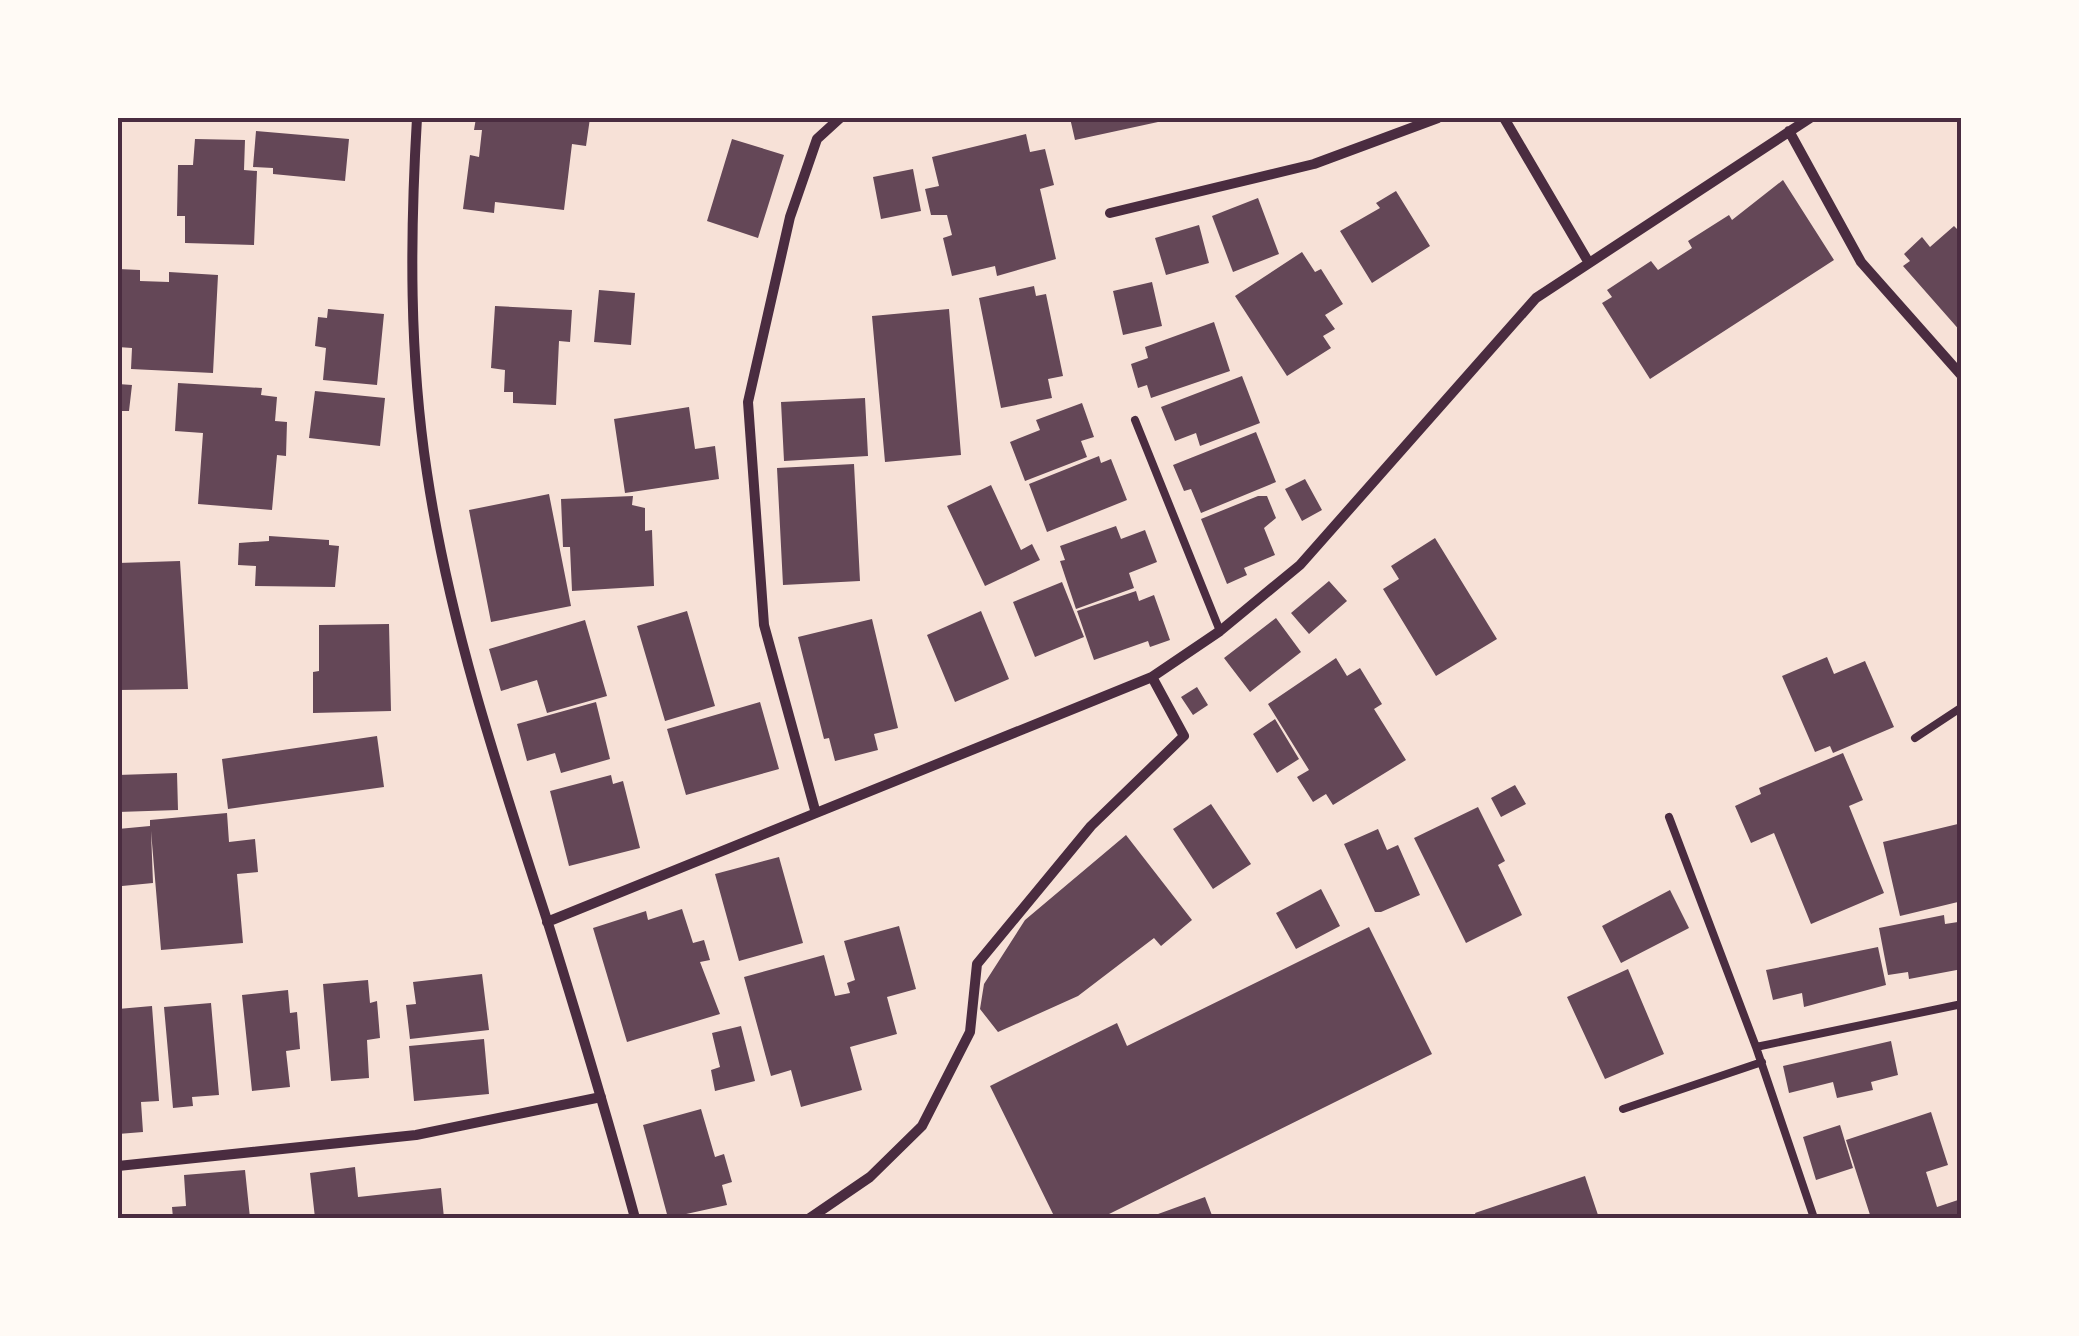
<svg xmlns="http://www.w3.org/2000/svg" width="2079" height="1336" font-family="Manrope,sans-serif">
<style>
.building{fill:#644757}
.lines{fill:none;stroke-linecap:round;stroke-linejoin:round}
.service{stroke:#4a2c40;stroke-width:8}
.minor{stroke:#4a2c40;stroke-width:10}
.neatline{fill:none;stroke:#4a2c40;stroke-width:4}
</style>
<rect width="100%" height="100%" fill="#f7e1d7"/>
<!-- building -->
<path class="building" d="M476,118H590L586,146L572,144L564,210L495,202L494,213L463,209L470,155L479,157L482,130H474Z
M1070,118H1157L1158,122L1075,140Z
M256,131L349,139L345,181L273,174V168L253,167Z
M1026,134L1030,152L1045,149L1054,185L1040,189L1056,259L997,276L995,266L952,276L943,238L952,235L947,215H931L925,189L939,186L932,157Z
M195,139L245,140L244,170L257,171L254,245L185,243V216H177L178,165H193Z
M732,139L784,155L758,238L707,221Z
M913,169L921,211L881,219L873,177Z
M1783,180L1834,260L1650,379L1602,303L1612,297L1607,290L1651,261L1658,270L1692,248L1688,241L1729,215L1732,220Z
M1396,191L1430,246L1372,283L1340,231L1380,208L1376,203Z
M1258,198L1279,254L1233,272L1212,216Z
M1199,225L1209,263L1166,275L1155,238Z
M1954,226L1962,234V333L1903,266L1910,261L1904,254L1922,237L1930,247Z
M1302,252L1315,272L1321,269L1343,304L1325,315L1335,329L1323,336L1331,348L1287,376L1235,296Z
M118,269L140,270V281L169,282V272L218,275L213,373L131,369L132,348L118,347Z
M1152,282L1162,326L1123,335L1113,291Z
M1034,286L1036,296L1046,294L1063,376L1048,379L1052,398L1001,408L979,298Z
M599,290L635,293L631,345L594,342Z
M495,306L572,310L570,342L559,341L556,405L513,403V392H504L505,370L491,368Z
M328,309L384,314L377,385L323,380L326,348L315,346L318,317L327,318Z
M949,309L961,455L885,462L872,316Z
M1214,322L1230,371L1151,398L1147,385L1138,388L1131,364L1148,358L1145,347Z
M1242,376L1260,423L1200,446L1196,433L1175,441L1161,407Z
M178,383L262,388L261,395L277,397L275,421L287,422L286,456L277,455L272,510L198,504L203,433L175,431Z
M118,384L132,385L129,411H118Z
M315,391L385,398L380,446L309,438Z
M865,398L868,456L784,461L781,402Z
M1082,403L1094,437L1081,441L1087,457L1025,481L1010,442L1040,430L1036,420Z
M689,407L695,449L715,446L719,479L625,493L614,419Z
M1256,432L1276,482L1201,513L1191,489L1184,491L1173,465Z
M1099,456L1101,463L1111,459L1127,500L1047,532L1029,484Z
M854,464L860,581L783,585L777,468Z
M1305,479L1322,510L1302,521L1285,489Z
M991,485L1021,550L1032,544L1040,560L985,586L947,506Z
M549,494L571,606L491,622L469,510Z
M633,496L632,505L645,508V531L652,530L654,586L572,591L570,547H563L561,499Z
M1258,496H1267L1276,518L1264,528L1275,555L1244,568L1247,575L1227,584L1201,519Z
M1116,526L1121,539L1145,530L1157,562L1129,573L1134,588L1076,609L1060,561L1065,560L1060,546Z
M269,536L329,540V545L339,546L335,587L255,586L256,566L238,565L239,543L269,541Z
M1435,538L1497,639L1436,676L1383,589L1399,579L1391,566Z
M180,561L188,689L118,690V563Z
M1329,581L1347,601L1309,634L1291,613Z
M1062,582L1084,637L1035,657L1013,602Z
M1136,591L1139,601L1154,595L1170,640L1150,647L1148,641L1094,660L1077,611Z
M687,611L715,706L665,721L637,626Z
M981,611L1009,679L955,702L927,635Z
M1276,618L1301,652L1250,692L1224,658Z
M872,619L898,728L874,734L878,750L835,761L829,738L824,739L798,637Z
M585,620L607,696L547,713L537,680L501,691L489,649Z
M389,624L391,711L313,713V672L319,671V625Z
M1827,657L1834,674L1865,661L1894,727L1833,753L1830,746L1815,752L1782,676Z
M1336,658L1347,676L1360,668L1382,704L1374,709L1406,760L1333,805L1326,794L1313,802L1297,777L1309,770L1268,704Z
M1197,687L1208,705L1193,715L1181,697Z
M596,702L610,759L561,773L555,753L527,761L517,724Z
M760,702L779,769L686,795L667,729Z
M1275,719L1299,759L1277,773L1253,734Z
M377,736L384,787L228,809L222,759Z
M1843,753L1863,800L1849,806L1884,893L1811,924L1774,833L1751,843L1735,806L1761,794L1759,788Z
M177,773L178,810L118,812V775Z
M611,775L613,784L623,781L640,848L569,866L550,791Z
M1515,785L1526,804L1501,817L1491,798Z
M1211,804L1251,864L1213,889L1173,829Z
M1478,807L1505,861L1498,865L1522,915L1466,943L1414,838Z
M227,813L229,842L255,839L258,872L237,874L243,943L161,950L151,831L153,883L122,886L118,829L150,826V820Z
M1962,823V901L1900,916L1883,842Z
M1378,829L1387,850L1398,845L1420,895L1381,912H1375L1344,844Z
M1126,835L1192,920L1161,946L1154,938L1078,996L998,1032L980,1009L984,984L1025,920Z
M779,857L803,943L739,961L715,874Z
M1321,889L1340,926L1296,949L1276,913Z
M1670,890L1689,928L1621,963L1602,926Z
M682,909L693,943L704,940L710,960L700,962L720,1014L627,1042L593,928L646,911L648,920Z
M1944,915L1945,924L1958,922L1962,969L1909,979L1908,972L1888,975L1879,928Z
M899,926L916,989L887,997L897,1034L850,1047L862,1090L801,1107L791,1070L771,1076L744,977L824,955L835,996L850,993L847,983L855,980L844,941Z
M1369,927L1432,1054L1101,1218H1055L990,1086L1117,1023L1127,1046Z
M1878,947L1886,985L1804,1007L1802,993L1773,1000L1766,970Z
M1628,969L1664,1054L1605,1079L1567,997Z
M482,974L489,1030L410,1039L406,1005L416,1004L413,982Z
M368,980L370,1003L377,1001L380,1038L367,1040L369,1078L331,1081L323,984Z
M288,990L290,1013L297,1012L300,1049L286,1051L290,1087L252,1091L242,995Z
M211,1003L219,1095L192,1097L193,1106L173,1108L164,1007Z
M152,1006L159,1101L141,1102L143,1132L118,1134V1009Z
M741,1026L755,1081L715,1091L711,1070L720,1067L712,1033Z
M484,1039L489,1094L414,1101L409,1046Z
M1891,1041L1898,1075L1871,1082L1873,1090L1837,1098L1833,1082L1789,1093L1783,1066Z
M701,1109L715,1157L724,1154L732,1182L722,1185L727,1205L668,1218L643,1125Z
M1931,1112L1948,1165L1926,1172L1937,1207L1958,1200L1962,1218H1871L1846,1140Z
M1840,1125L1853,1168L1816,1180L1803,1137Z
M355,1167L358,1197L441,1188L444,1218H315L310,1173Z
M245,1170L250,1218H173L172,1207L186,1206L184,1175Z
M1585,1176L1599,1218H1477L1475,1213Z
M1205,1197L1213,1218H1147Z"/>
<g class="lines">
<!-- service -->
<path class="service" d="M1135,420L1220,631
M1915,738L1962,707
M1669,817L1756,1047L1814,1218
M1756,1047L1962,1004
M1623,1109L1762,1062"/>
<!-- minor -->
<path class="minor" d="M417,118C410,237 409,354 427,473C450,627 499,773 547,920C578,1019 608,1119 635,1218
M1504,118L1589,263
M1789,131L1861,262L1962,376
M1110,213L1314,164L1438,118
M815,810L764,625L748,402L790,217L817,139L840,118
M547,922L1152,677L1220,631L1300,565L1536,298L1810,118
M118,1166L416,1135L601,1097
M810,1218L870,1177L922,1126L970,1032L977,964L1091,826L1184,736L1152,677"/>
</g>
<!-- border -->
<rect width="2079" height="1336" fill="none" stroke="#fffaf5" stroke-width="240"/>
<rect x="120" y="120" width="1839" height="1096" class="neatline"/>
</svg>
